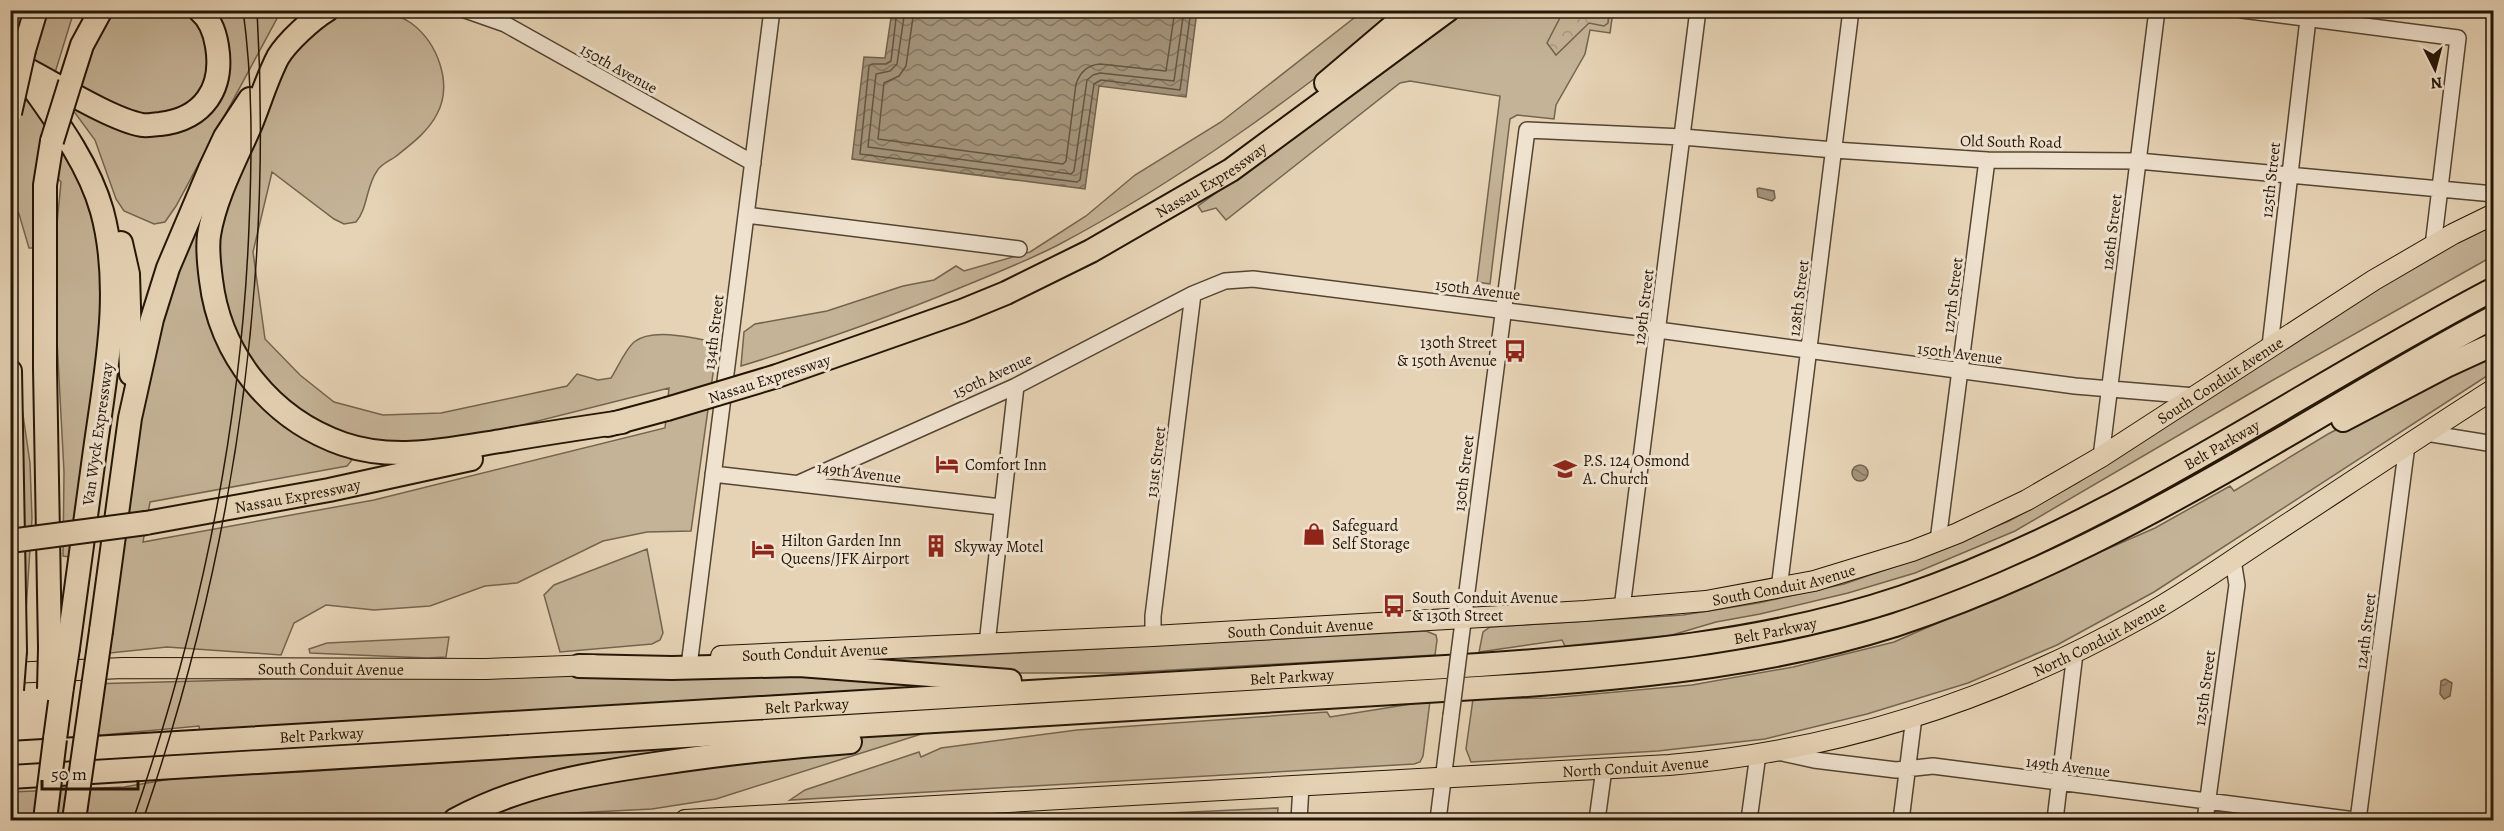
<svg xmlns="http://www.w3.org/2000/svg" width="2504" height="831" font-family="Alegreya,serif">
<style>
.green{fill:#c5b397;stroke:#74644f;stroke-width:1.5}
.forest{fill:url(#forest-crowns);stroke:#74644f;stroke-width:1.5}
.water{fill:url(#water-waves);stroke:#71614c;stroke-width:1.5}
.lines{fill:none;stroke-linecap:round;stroke-linejoin:round}
.shore{stroke:#645440;stroke-width:1.5}
.minor-casing{stroke:#544532;stroke-width:18}
.major-casing{stroke:#241607;stroke-width:22}
.highway-casing{stroke:#241607;stroke-width:26}
.minor{stroke:#efe2cf;stroke-width:15}
.major{stroke:#e6d3b5;stroke-width:20}
.highway{stroke:#e6d3b5;stroke-width:22}
.tram{stroke:#241607;stroke-width:1.5}
.minor-bridge-casing{stroke:#544532;stroke-width:18;stroke-linecap:butt}
.highway-bridge-casing{stroke:#241607;stroke-width:26;stroke-linecap:butt}
.minor-bridge{stroke:#efe2cf;stroke-width:15}
.highway-bridge{stroke:#e6d3b5;stroke-width:22}
.labels{text-anchor:middle;stroke-width:6;stroke-linejoin:round;paint-order:stroke}
.street-label{font-size:16px;fill:#241607;stroke:#efe2cf}
.poi-label{font-size:16px;fill:#241607;stroke:#efe2cf;text-anchor:start}
</style>
<defs>
<pattern id="forest-crowns" width="20" height="18" patternUnits="userSpaceOnUse" patternTransform="scale(1.5)"><rect width="20" height="18" fill="#c5b397"/><path d="M2 6a3 3 0 1 1 6 0M12 15a3 3 0 1 1 6 0" fill="none" stroke="#a99981"/></pattern>
<pattern id="water-waves" width="16" height="10" patternUnits="userSpaceOnUse" patternTransform="scale(1.5)"><rect width="16" height="10" fill="#a4937a"/><path d="M0 5q4-4 8 0t8 0" fill="none" stroke="#857762"/></pattern>
</defs>
<rect width="100%" height="100%" fill="#e6d3b5"/>
<filter id="stains"><feTurbulence type="fractalNoise" baseFrequency=".00333" numOctaves="4"/><feColorMatrix values="0 0 0 0 .2 0 0 0 0 .09 0 0 0 0 .02 0 0 0 .5 -.17"/></filter>
<radialGradient id="worn" r=".72"><stop offset=".6" stop-color="#630" stop-opacity="0"/><stop offset="1" stop-color="#630" stop-opacity=".3"/></radialGradient>
<!-- green -->
<path class="green" d="M11,11H74L54,76L74,100L99,11H281L176,206L165,222L154,224L124,211L116,199L95,140L56,87L11,44Z
M349,11C369,11 394,11 411,23C438,43 453,84 437,114C428,132 410,145 395,157C389,161 380,165 377,171C366,186 368,208 356,222L344,224L334,219L272,172L253,252L265,339L300,375L334,402L383,415L441,413L567,386L577,374L598,380L611,378C618,367 625,350 634,342C651,328 690,337 709,341L716,352L691,531L647,532L603,541L517,583L485,586L430,606L374,610L326,605L294,623L281,655L167,647L91,655L131,420L183,258L207,210L231,362L341,453L352,460L347,466L150,502L143,542L374,500L665,428L669,388L474,437L412,448L355,441L295,414L262,381L227,325L216,241L228,186L272,85L310,29L329,16Z
M1363,11H1401C1293,98 1181,180 1058,245C1027,261 994,274 962,287C890,317 816,343 741,366L744,332L755,324L827,311L903,286L934,280L956,266L964,271L1030,252L1086,216L1135,175L1221,122Z
M1467,11H1613L1610,33L1590,30L1585,54L1556,105L1554,119L1517,115L1510,119L1490,284L1477,282L1500,96L1410,81L1400,83L1226,220L1216,208L1202,212L1198,206Z
M10,81L60,139L80,180L100,247L102,320L94,391L69,557L63,556L64,472L53,265L61,182L40,159L33,248H29L19,214L11,200Z
M2493,222V256L2273,380L2015,531L1915,573L1848,593L1760,614L1716,622L1672,635L1565,646L1562,640L1479,652L1483,632L1490,627L1683,615L1758,603L1844,584L1908,562L2009,521L2077,483L2404,268Z
M10,286L18,380L30,463L32,518L24,642L10,660Z
M2493,349V372L2154,592L2057,645L1968,683L1867,714L1765,739L1658,751L1471,762L1466,749L1473,699L1550,698L1692,685L1793,667L1894,642L2155,528L2230,486L2234,491L2328,434Z
M647,549L663,633L660,640L652,644L560,652L544,595L554,585Z
M1426,631L1436,635L1437,640L1435,655L1120,673H987L871,661Z
M449,637L446,657L427,658L310,653L309,649L327,643Z
M797,672L910,684L904,689L200,732L199,726L81,737L87,684L272,679Z
M1430,701L1423,756L1420,762L1414,764L790,800L805,790L919,752L921,757L941,748L1077,730L1327,712L1330,717Z
M931,731L716,799L652,809L433,820H11V792L124,787L182,777L301,772Z
M1278,808L1277,820H1039L1040,819Z"/>
<!-- forest -->
<path class="forest" d="M1564,10L1609,11L1608,23L1604,26L1589,23L1556,55L1547,43Z"/>
<!-- water -->
<path class="water" d="M892,11H1197L1186,97L1099,86L1085,189L852,159L864,57L885,58Z
M1759,188L1774,191L1775,198L1772,201L1758,197L1757,189Z
M1852 473a8 8 0 1 1 16 0a8 8 0 1 1-16 0Z
M2445,679L2452,683L2450,696L2444,699L2440,694L2441,681Z"/>
<g class="lines">
<!-- shore -->
<path class="shore" d="M897,10L891,61L886,64H872L869,66L860,154L1077,182L1080,180L1094,84L1101,80L1180,90L1191,10
M905,10L897,64L890,71L876,74L868,147L1071,174L1074,171L1087,80L1093,75L1100,73L1174,81L1184,10
M914,10L906,66L899,76L884,83L878,139L1063,164L1066,161L1076,84C1080,72 1087,65 1100,64L1166,71L1175,10"/>
<!-- minor casing -->
<g class="minor-casing">
<path id="minor" d="M465,10L505,24L753,163
M2242,10L2458,38L2433,246
M746,215L1019,249
M2270,346L2308,19
M2426,433L2494,444
M2101,457L2157,10
M713,474L1001,507
M799,483L1016,386L1193,294L1225,281L1253,279L1658,330L2075,386L2195,396
M1938,541L1987,160
M1779,589L1851,10
M1622,608L1698,10
M1153,636V616L1193,294
M987,644L1016,386
M1459,653L1527,130L1683,137L1834,150L1987,160L2138,161L2494,194
M690,658L772,10
M1778,752L1814,760L1896,770L1933,766L2355,820
M1299,820L1301,786
M1438,820L1451,716
M1597,820L1604,769
M1749,820L1758,754
M1901,820L1914,717
M2055,820L2075,653
M2205,820L2237,585L2233,560
M2358,820L2407,445"/>
</g>
<!-- major casing -->
<g class="major-casing">
<g id="major">
<path id="s1" d="M721,656L1153,636L1585,611L1706,601L1814,581L1912,551L1958,533L2027,500L2101,457L2374,280L2453,234L2494,214"/>
<path id="s2" d="M10,673L123,668L486,669L593,665"/>
<path id="s3" d="M685,820L1669,765C1834,751 1992,701 2137,620C2182,596 2223,566 2266,538C2341,489 2417,438 2494,389"/>
</g>
</g>
<!-- highway casing -->
<g class="highway-casing">
<g id="highway">
<path d="M327,10C312,19 287,42 278,57C267,78 260,102 251,124C236,159 215,197 209,235C207,249 209,265 211,280C220,355 271,419 343,444C395,462 449,449 501,441C541,434 581,428 622,422"/>
<path d="M24,50L36,10"/>
<path d="M10,55C43,104 86,154 102,211C123,289 106,371 95,450C86,516 77,582 68,648"/>
<path d="M30,71C58,86 113,120 142,125C148,126 155,124 160,124C204,119 224,88 217,46C215,33 210,19 199,10"/>
<path d="M70,83L82,45L101,10"/>
<path d="M1326,83L1412,10"/>
<path d="M121,243L128,274L131,374"/>
<path d="M10,371L15,651"/>
<path id="s4" d="M777,376L962,311L1006,293L1091,251L1231,170L1448,10"/>
<path d="M2343,420L2446,366L2494,344"/>
<path d="M608,425L667,409"/>
<path id="s5" d="M146,523L329,490L471,459"/>
<path d="M101,631L130,418L152,319L168,268L210,169L225,137L250,99"/>
<path d="M50,648L45,368V185L52,141"/>
<path d="M579,666L672,668L799,665L1010,681"/>
<path d="M55,739L62,687"/>
<path id="s6" d="M10,753L1479,665C1622,655 1766,643 1903,597C2114,525 2296,392 2494,289"/>
<path d="M10,777L1527,685C1650,676 1776,663 1895,625C2028,581 2153,514 2274,443C2347,401 2419,356 2494,317"/>
<path d="M455,820C517,786 586,774 655,764C720,754 785,747 850,742"/>
</g>
</g>
<!-- minor -->
<use href="#minor" class="minor"/>
<!-- major -->
<use href="#major" class="major"/>
<!-- highway -->
<use href="#highway" class="highway"/>
<!-- tram -->
<path class="tram" d="M133,820C199,629 241,430 249,227C252,155 253,82 243,10
M143,820C233,557 273,288 257,10"/>
<!-- minor-bridge casing -->
<g class="minor-bridge-casing">
<path id="minor-bridge" d="M1451,716L1459,653"/>
</g>
<!-- highway-bridge casing -->
<g class="highway-bridge-casing">
<path id="highway-bridge" d="M10,113L24,50
M52,141L70,83
M667,409L777,376
M10,541L146,523
M62,687L68,648
M49,689L50,648
M12,690L15,651
M45,820L55,739
M74,820L101,631"/>
</g>
<!-- minor-bridge -->
<use href="#minor-bridge" class="minor-bridge"/>
<!-- highway-bridge -->
<use href="#highway-bridge" class="highway-bridge"/>
</g>
<!-- icons -->
<defs>
<g id="bus-bare" transform="scale(1.8)"><path d="M-5-6H5V4H4V6H2V4H-2V6H-4V4H-5ZM-3.5-4V0h7V-4ZM-3.5 1.2v1.5H-2V1.2ZM2 1.2v1.5H3.5V1.2Z" fill="#8f2418" stroke="#efe2cf" stroke-width="2.5" paint-order="stroke"/></g>
<g id="hotel-bare" transform="scale(1.8)"><path d="M-6-4.5h1.5V1H6V5H4.5V3h-9V5H-6ZM-4 0a1.8 1.8 0 1 1 3.6 0ZM.5 0V-2.5h3Q6-2.5 6 0Z" fill="#8f2418" stroke="#efe2cf" stroke-width="2.5" paint-order="stroke"/></g>
<g id="school-bare" transform="scale(1.8)"><path d="M0-5L7-2L0 1L-7-2ZM-4 1L0 2.5L4 1V4Q0 6-4 4Z" fill="#8f2418" stroke="#efe2cf" stroke-width="2.5" paint-order="stroke"/></g>
<g id="shop-bare" transform="scale(1.8)"><path d="M-5-2.5h2.3a2.7 3.5 0 0 1 5.4 0H5L5.5 6h-11ZM-1.5-2.5h3a1.5 2.3 0 0 0-3 0Z" fill="#8f2418" stroke="#efe2cf" stroke-width="2.5" paint-order="stroke"/></g>
<g id="building-bare" transform="scale(1.8)"><path d="M-4-6H4V6H1V3H-1V6H-4ZM-2.5-4.3h1.7v1.8h-1.7ZM.8-4.3h1.7v1.8H.8ZM-2.5-1h1.7V.8h-1.7ZM.8-1h1.7V.8H.8Z" fill="#8f2418" stroke="#efe2cf" stroke-width="2.5" paint-order="stroke"/></g>
</defs>
<g fill-rule="evenodd">
<use href="#bus-bare" x="1515" y="351"/>
<use href="#hotel-bare" x="947" y="464"/>
<use href="#school-bare" x="1565" y="469"/>
<use href="#shop-bare" x="1314" y="534"/>
<use href="#building-bare" x="936" y="546"/>
<use href="#hotel-bare" x="763" y="549"/>
<use href="#bus-bare" x="1394" y="606"/>
</g>
<g class="labels">
<!-- street labels -->
<g class="street-label">
<text transform="translate(619 68) rotate(29)" y="6">150th Avenue</text>
<text transform="translate(2011 141) rotate(1)" y="6">Old South Road</text>
<text dy="6" stroke="none"><textPath href="#s4" startOffset="478">Nassau Expressway</textPath></text>
<text transform="translate(2270 180) rotate(-84)" y="6">125th Street</text>
<text transform="translate(2111 232) rotate(-83)" y="6">126th Street</text>
<text transform="translate(1478 289) rotate(7)" y="6">150th Avenue</text>
<text transform="translate(1952 295) rotate(-83)" y="6">127th Street</text>
<text transform="translate(1798 298) rotate(-83)" y="6">128th Street</text>
<text transform="translate(1643 307) rotate(-83)" y="6">129th Street</text>
<text transform="translate(713 332) rotate(-83)" y="6">134th Street</text>
<text transform="translate(1960 353) rotate(7)" y="6">150th Avenue</text>
<text transform="translate(992 375) rotate(-25)" y="6">150th Avenue</text>
<text transform="translate(769 378) rotate(-18)" y="6">Nassau Expressway</text>
<text dy="6" stroke="none"><textPath href="#s1" startOffset="1552">South Conduit Avenue</textPath></text>
<text transform="translate(97 434) rotate(-82)" y="6">Van Wyck Expressway</text>
<text dy="6" stroke="none"><textPath href="#s6" startOffset="2256">Belt Parkway</textPath></text>
<text transform="translate(1155 462) rotate(-83)" y="6">131st Street</text>
<text transform="translate(859 472) rotate(7)" y="6">149th Avenue</text>
<text transform="translate(1463 473) rotate(-83)" y="6">130th Street</text>
<text dy="6" stroke="none"><textPath href="#s5" startOffset="154">Nassau Expressway</textPath></text>
<text dy="6" stroke="none"><textPath href="#s1" startOffset="1066">South Conduit Avenue</textPath></text>
<text dy="6" stroke="none"><textPath href="#s1" startOffset="580">South Conduit Avenue</textPath></text>
<text dy="6" stroke="none"><textPath href="#s6" startOffset="1770">Belt Parkway</textPath></text>
<text transform="translate(2365 631) rotate(-83)" y="6">124th Street</text>
<text dy="6" stroke="none"><textPath href="#s3" startOffset="1437">North Conduit Avenue</textPath></text>
<text dy="6" stroke="none"><textPath href="#s1" startOffset="94">South Conduit Avenue</textPath></text>
<text dy="6" stroke="none"><textPath href="#s2" startOffset="321">South Conduit Avenue</textPath></text>
<text dy="6" stroke="none"><textPath href="#s6" startOffset="1284">Belt Parkway</textPath></text>
<text transform="translate(2204 688) rotate(-82)" y="6">125th Street</text>
<text dy="6" stroke="none"><textPath href="#s6" startOffset="798">Belt Parkway</textPath></text>
<text dy="6" stroke="none"><textPath href="#s6" startOffset="312">Belt Parkway</textPath></text>
<text dy="6" stroke="none"><textPath href="#s3" startOffset="952">North Conduit Avenue</textPath></text>
<text transform="translate(2068 766) rotate(7)" y="6">149th Avenue</text>
</g>
<!-- poi labels -->
<g class="poi-label">
<text x="1497" y="348" text-anchor="end">130th Street<tspan x="1497" dy="18">&amp; 150th Avenue</tspan></text>
<text x="1583" y="466">P.S. 124 Osmond<tspan x="1583" dy="18">A. Church</tspan></text>
<text x="965" y="470">Comfort Inn</text>
<text x="1332" y="531">Safeguard<tspan x="1332" dy="18">Self Storage</tspan></text>
<text x="781" y="546">Hilton Garden Inn<tspan x="781" dy="18">Queens/JFK Airport</tspan></text>
<text x="954" y="552">Skyway Motel</text>
<text x="1412" y="603">South Conduit Avenue<tspan x="1412" dy="18">&amp; 130th Street</tspan></text>
</g>
</g>
<!-- margin -->
<rect width="2504" height="831" fill="none" stroke="#e6d3b5" stroke-width="36"/>
<rect x="12" y="12" width="2480" height="807" fill="none" stroke="#241607" stroke-width="3"/>
<rect x="18" y="18" width="2468" height="795" fill="none" stroke="#241607" stroke-width="1.5"/>
<!-- north arrow -->
<g transform="translate(2435 69) rotate(174)" stroke="#efe2cf" stroke-width="4.5" paint-order="stroke">
<path d="M0-4.5L10 22L0 15L-10 22Z" fill="#241607"/>
<text y="-9" font-size="16" font-weight="bold" text-anchor="middle" fill="#241607">N</text>
</g>
<!-- scale -->
<path d="M42 780v9h96v-9" fill="none" stroke="#241607" stroke-width="3"/>
<text x="51" y="780" font-size="18" fill="#241607" stroke="#efe2cf" stroke-width="4.5" paint-order="stroke">50 m</text>
<rect width="100%" height="100%" filter="url(#stains)"/>
<rect width="100%" height="100%" fill="url(#worn)"/>
</svg>
